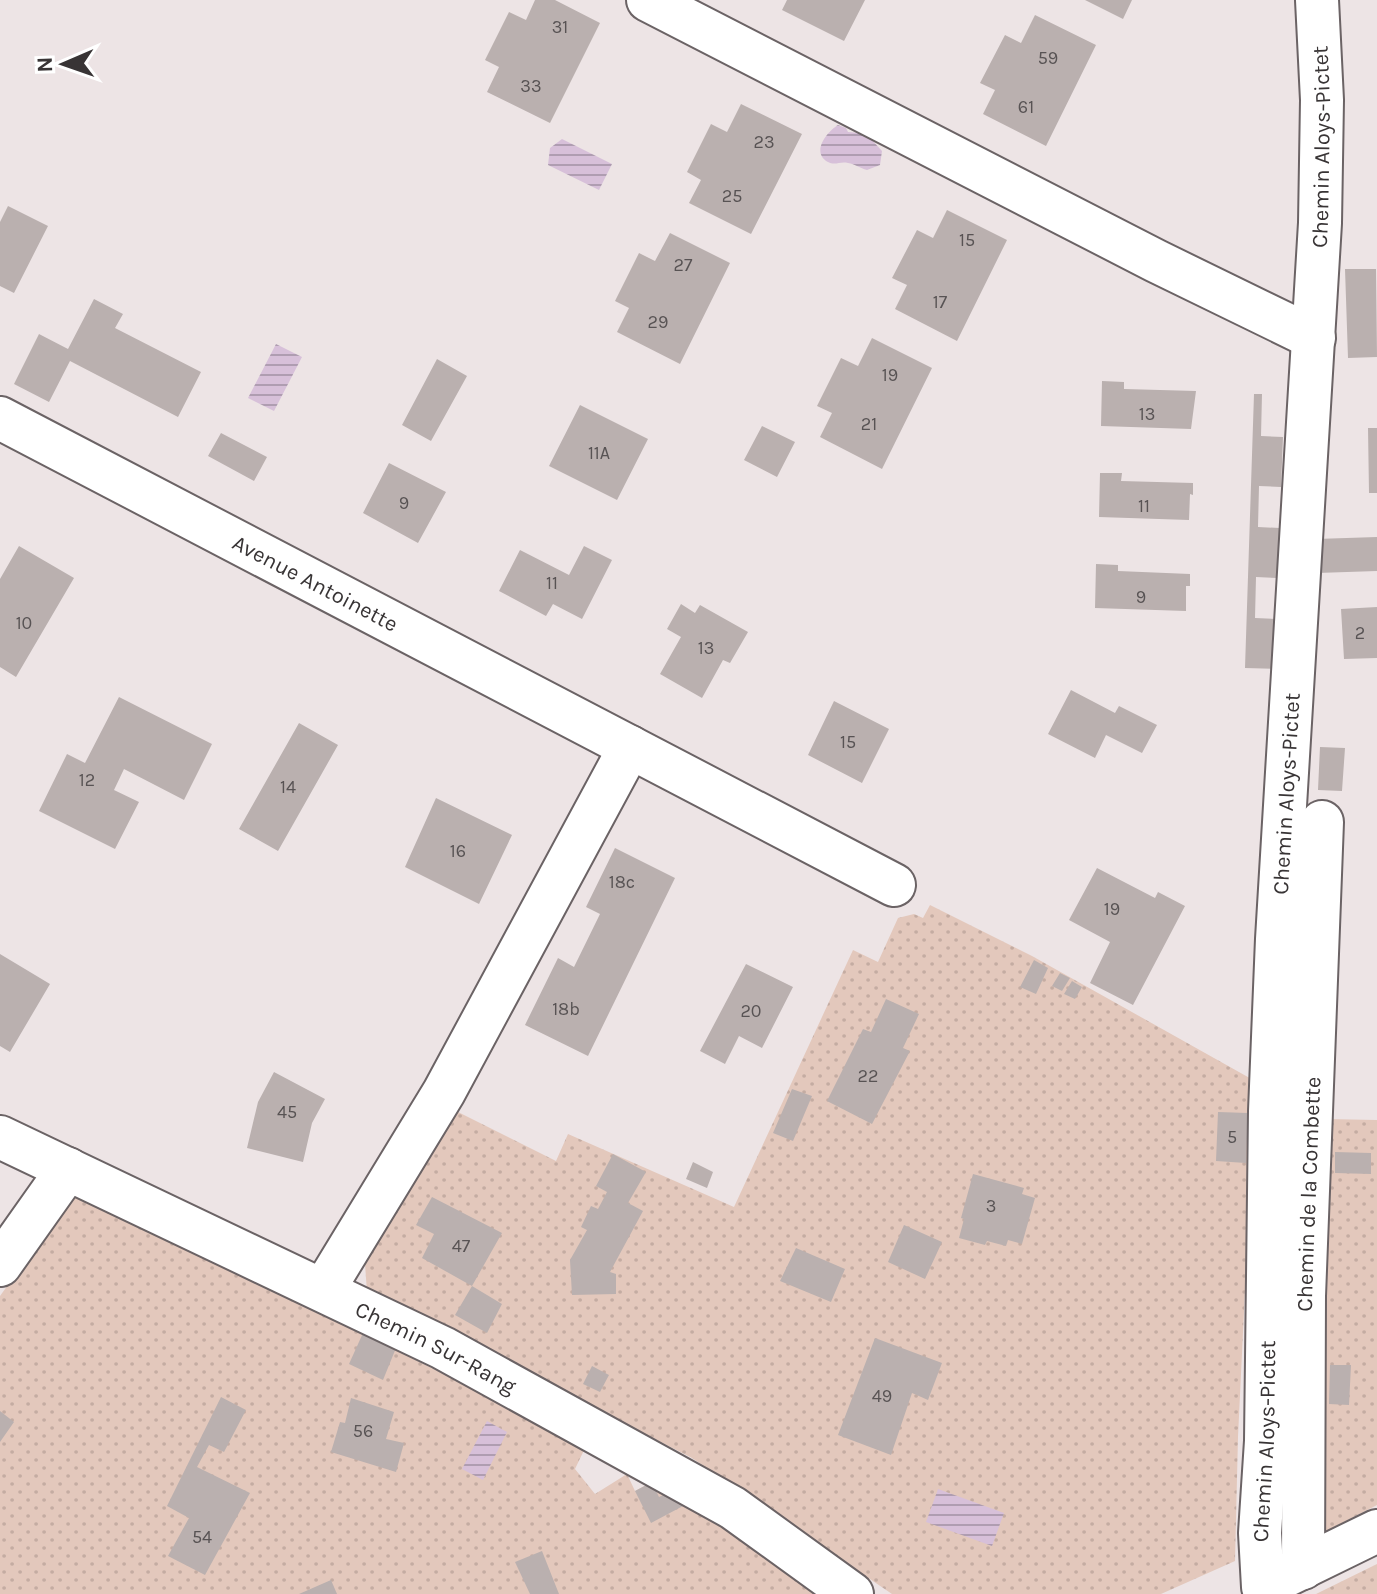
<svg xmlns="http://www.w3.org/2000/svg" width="1377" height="1594" font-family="Karla,sans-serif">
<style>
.grass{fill:url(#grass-dots)}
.water{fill:url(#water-rules)}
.building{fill:#bab0af}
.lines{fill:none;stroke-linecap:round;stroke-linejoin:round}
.minor-casing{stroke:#6b6365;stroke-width:46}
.minor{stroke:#fff;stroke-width:42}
.labels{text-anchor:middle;stroke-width:6;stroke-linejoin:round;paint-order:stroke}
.number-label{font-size:18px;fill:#585354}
.street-label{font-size:22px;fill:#383435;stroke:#fff}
</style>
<defs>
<pattern id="grass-dots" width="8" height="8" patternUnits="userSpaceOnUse" patternTransform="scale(2)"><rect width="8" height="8" fill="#e3c8bc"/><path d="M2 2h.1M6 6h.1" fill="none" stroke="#c4aca2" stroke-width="1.8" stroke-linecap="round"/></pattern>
<pattern id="water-rules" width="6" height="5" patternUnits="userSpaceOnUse" patternTransform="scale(2)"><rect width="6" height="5" fill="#d7c0d9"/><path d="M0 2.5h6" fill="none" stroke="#af9db1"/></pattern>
</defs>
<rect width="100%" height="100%" fill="#ede4e5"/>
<!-- grass -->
<path class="grass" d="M930,905L1032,956L1255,1081L1238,1437L1235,1561L1161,1594H892L692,1458L367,1292L365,1264L454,1110L556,1161L568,1134L734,1207L853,950L878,962L898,918L914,914L923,918Z
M1327,1119L1377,1120V1505L1317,1536Z
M83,1196L533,1418L586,1446L575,1469L595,1494L627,1474L635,1491L656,1480L823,1594H0V1296L69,1200Z
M1377,1564V1594H1316Z"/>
<!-- water -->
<path class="water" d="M838,125L846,128L848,132L859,133L871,139L882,151L880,165L867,170C860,168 855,164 848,163C840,161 835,166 828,162C810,152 828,131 838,125Z
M562,139L612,164L599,190L548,165L550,148Z
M276,344L302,357L274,411L248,398Z
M487,1421L507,1432L483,1480L462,1469Z
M938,1489L1004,1513L992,1546L926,1522Z"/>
<!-- building -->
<path class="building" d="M535,0H555L600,23L550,123L487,92L499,67L485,60L509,12L526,20Z
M787,0H865L844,41L782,10Z
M1085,0H1132L1123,19Z
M1035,15L1096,45L1046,146L983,114L995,90L980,83L1005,35L1021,43Z
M741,104L802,134L751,234L689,203L701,180L687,172L711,124L727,132Z
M8,206L48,226L14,293L0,286V222Z
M947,210L1007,240L957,341L895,309L907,285L892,278L917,230L933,238Z
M670,233L730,263L680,364L617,332L629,308L615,301L639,253L655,261Z
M1345,269H1376L1377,357L1348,358Z
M94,299L123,314L115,328L201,372L178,417L70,361L49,402L14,384L39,334L68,349Z
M872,338L932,368L882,469L820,437L832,413L817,406L841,358L858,366Z
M437,359L467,376L431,441L402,425Z
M1102,381L1124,382V389L1196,391L1191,429L1101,426Z
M1254,394H1262L1261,436L1283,437L1281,487L1259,486L1258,527L1280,528L1278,578L1256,577L1255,618L1278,619L1276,669L1245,668Z
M580,405L648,439L617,500L549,466Z
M762,426L795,442L777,477L744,460Z
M1368,428H1377V493H1369Z
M221,433L267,457L254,481L208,456Z
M389,463L446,492L418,543L363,513Z
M1100,473H1122L1121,481L1193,483V495L1190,494L1189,520L1099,517Z
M1377,537V571L1317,573L1316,539Z
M19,546L74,578L16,677L0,667V579Z
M584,546L612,560L582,619L553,604L546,616L499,591L520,550L569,575Z
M1096,564L1118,565V571L1190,574V586H1186V611L1095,608Z
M681,604L695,613L700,605L748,632L730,663L723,660L702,698L660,674L681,637L667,629Z
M1377,607V658L1344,659L1341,609Z
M1071,690L1115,713L1119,706L1157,725L1142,753L1106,735L1095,758L1048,734Z
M119,697L212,744L184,800L124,769L114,790L139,802L115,849L39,811L67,754L85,763Z
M834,701L889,729L862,783L808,755Z
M299,723L338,745L278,851L239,829Z
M1320,747L1345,748L1342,791L1318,790Z
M436,798L512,835L479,904L405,867Z
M615,848L675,878L588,1056L525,1025L558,958L574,967L600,914L586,907Z
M1097,868L1155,898L1158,892L1185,906L1133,1005L1090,983L1110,942L1069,920Z
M0,954L50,984L10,1052L0,1046Z
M1034,960L1048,968L1036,994L1020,987Z
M746,964L793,987L762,1048L739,1036L725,1064L700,1051Z
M1060,973L1070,978L1062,991L1052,986Z
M1072,981L1082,987L1075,999L1064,994Z
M886,999L919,1014L903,1048L910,1051L872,1124L827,1101L863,1029L871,1032Z
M274,1072L325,1099L312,1123L303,1162L247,1148L258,1102Z
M792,1089L812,1096L793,1141L773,1133Z
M1218,1112L1248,1113L1246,1163L1216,1161Z
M1335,1152L1371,1153V1174L1335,1173Z
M613,1154L646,1172L628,1203L643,1211L610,1272L616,1274V1294L572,1295L570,1260L587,1230L581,1227L591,1206L598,1209L607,1192L596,1186Z
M693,1162L713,1172L707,1188L686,1179Z
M973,1174L1024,1188L1022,1194L1035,1198L1022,1244L1008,1240L1006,1246L987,1241L985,1245L959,1238L964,1219L961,1218Z
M432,1197L502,1233L472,1286L422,1258L434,1234L416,1225Z
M904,1225L942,1242L925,1279L888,1262Z
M796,1248L845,1269L831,1302L780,1281Z
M472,1286L502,1304L487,1333L455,1315Z
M363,1333L396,1348L383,1380L349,1364Z
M875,1338L942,1363L928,1400L912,1393L891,1455L838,1435Z
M1330,1365H1351L1349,1405L1329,1404Z
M592,1366L609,1375L600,1392L583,1384Z
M221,1397L246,1410L224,1452L209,1445L197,1467L250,1493L205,1575L168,1556L189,1518L167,1506Z
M351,1398L394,1412L386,1439L404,1443L396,1472L331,1452L340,1422L345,1423Z
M0,1411L14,1422L0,1442Z
M652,1482L659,1497L667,1493L683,1506L651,1523L635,1491Z
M542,1551L559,1594H530L515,1562Z
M331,1580L337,1594H299Z"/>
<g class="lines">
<!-- minor casing -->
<g class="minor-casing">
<g id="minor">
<path d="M648,0L1156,261L1314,338"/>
<path id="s1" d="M0,418L894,885"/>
<path id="s2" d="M0,1137L443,1348L733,1508L852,1594"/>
<path d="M0,1265L68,1169"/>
<path d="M324,1289L444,1092L630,747"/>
<path id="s3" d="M1303,1568L1304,1296L1322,822"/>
<path d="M1281,1578L1377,1531"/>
<path id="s4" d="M1263,1587L1260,1533L1266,1441L1270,1111L1277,939L1320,223L1322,100L1317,0"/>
</g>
</g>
<!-- minor -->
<use href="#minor" class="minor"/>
</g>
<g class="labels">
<!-- number labels -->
<g class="number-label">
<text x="560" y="33">31</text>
<text x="1048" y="64">59</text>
<text x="531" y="92">33</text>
<text x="1026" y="113">61</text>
<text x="764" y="148">23</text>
<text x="732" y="202">25</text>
<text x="967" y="246">15</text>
<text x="683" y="271">27</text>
<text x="940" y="308">17</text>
<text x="658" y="328">29</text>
<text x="890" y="381">19</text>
<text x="1147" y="420">13</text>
<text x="869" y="430">21</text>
<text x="599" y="459">11A</text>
<text x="404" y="509">9</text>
<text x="1144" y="512">11</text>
<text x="552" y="589">11</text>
<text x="1141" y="603">9</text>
<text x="24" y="629">10</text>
<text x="1360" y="639">2</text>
<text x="706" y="654">13</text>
<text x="848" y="748">15</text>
<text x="87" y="786">12</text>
<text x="288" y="793">14</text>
<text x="458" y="857">16</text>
<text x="622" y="888">18c</text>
<text x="1112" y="915">19</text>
<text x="566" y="1015">18b</text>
<text x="751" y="1017">20</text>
<text x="868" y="1082">22</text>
<text x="287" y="1118">45</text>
<text x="1232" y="1143">5</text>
<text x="991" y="1212">3</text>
<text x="461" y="1252">47</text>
<text x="882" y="1402">49</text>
<text x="363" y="1437">56</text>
<text x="202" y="1543">54</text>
</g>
<!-- street labels -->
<g class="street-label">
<text dy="8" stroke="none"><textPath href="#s4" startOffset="1442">Chemin Aloys-Pictet</textPath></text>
<text dy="8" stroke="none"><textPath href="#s1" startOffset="356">Avenue Antoinette</textPath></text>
<text dy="8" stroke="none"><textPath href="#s4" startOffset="794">Chemin Aloys-Pictet</textPath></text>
<text dy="8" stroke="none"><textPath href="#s3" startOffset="374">Chemin de la Combette</textPath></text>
<text dy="8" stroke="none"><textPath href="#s2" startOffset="484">Chemin Sur-Rang</textPath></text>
<text dy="8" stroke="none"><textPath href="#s4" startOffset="146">Chemin Aloys-Pictet</textPath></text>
</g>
</g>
<!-- north arrow -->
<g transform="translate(64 64) rotate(268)" stroke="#ffffff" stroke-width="6" paint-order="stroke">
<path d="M0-6L14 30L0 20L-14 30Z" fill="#383435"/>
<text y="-12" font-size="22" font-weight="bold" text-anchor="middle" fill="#383435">N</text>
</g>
</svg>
